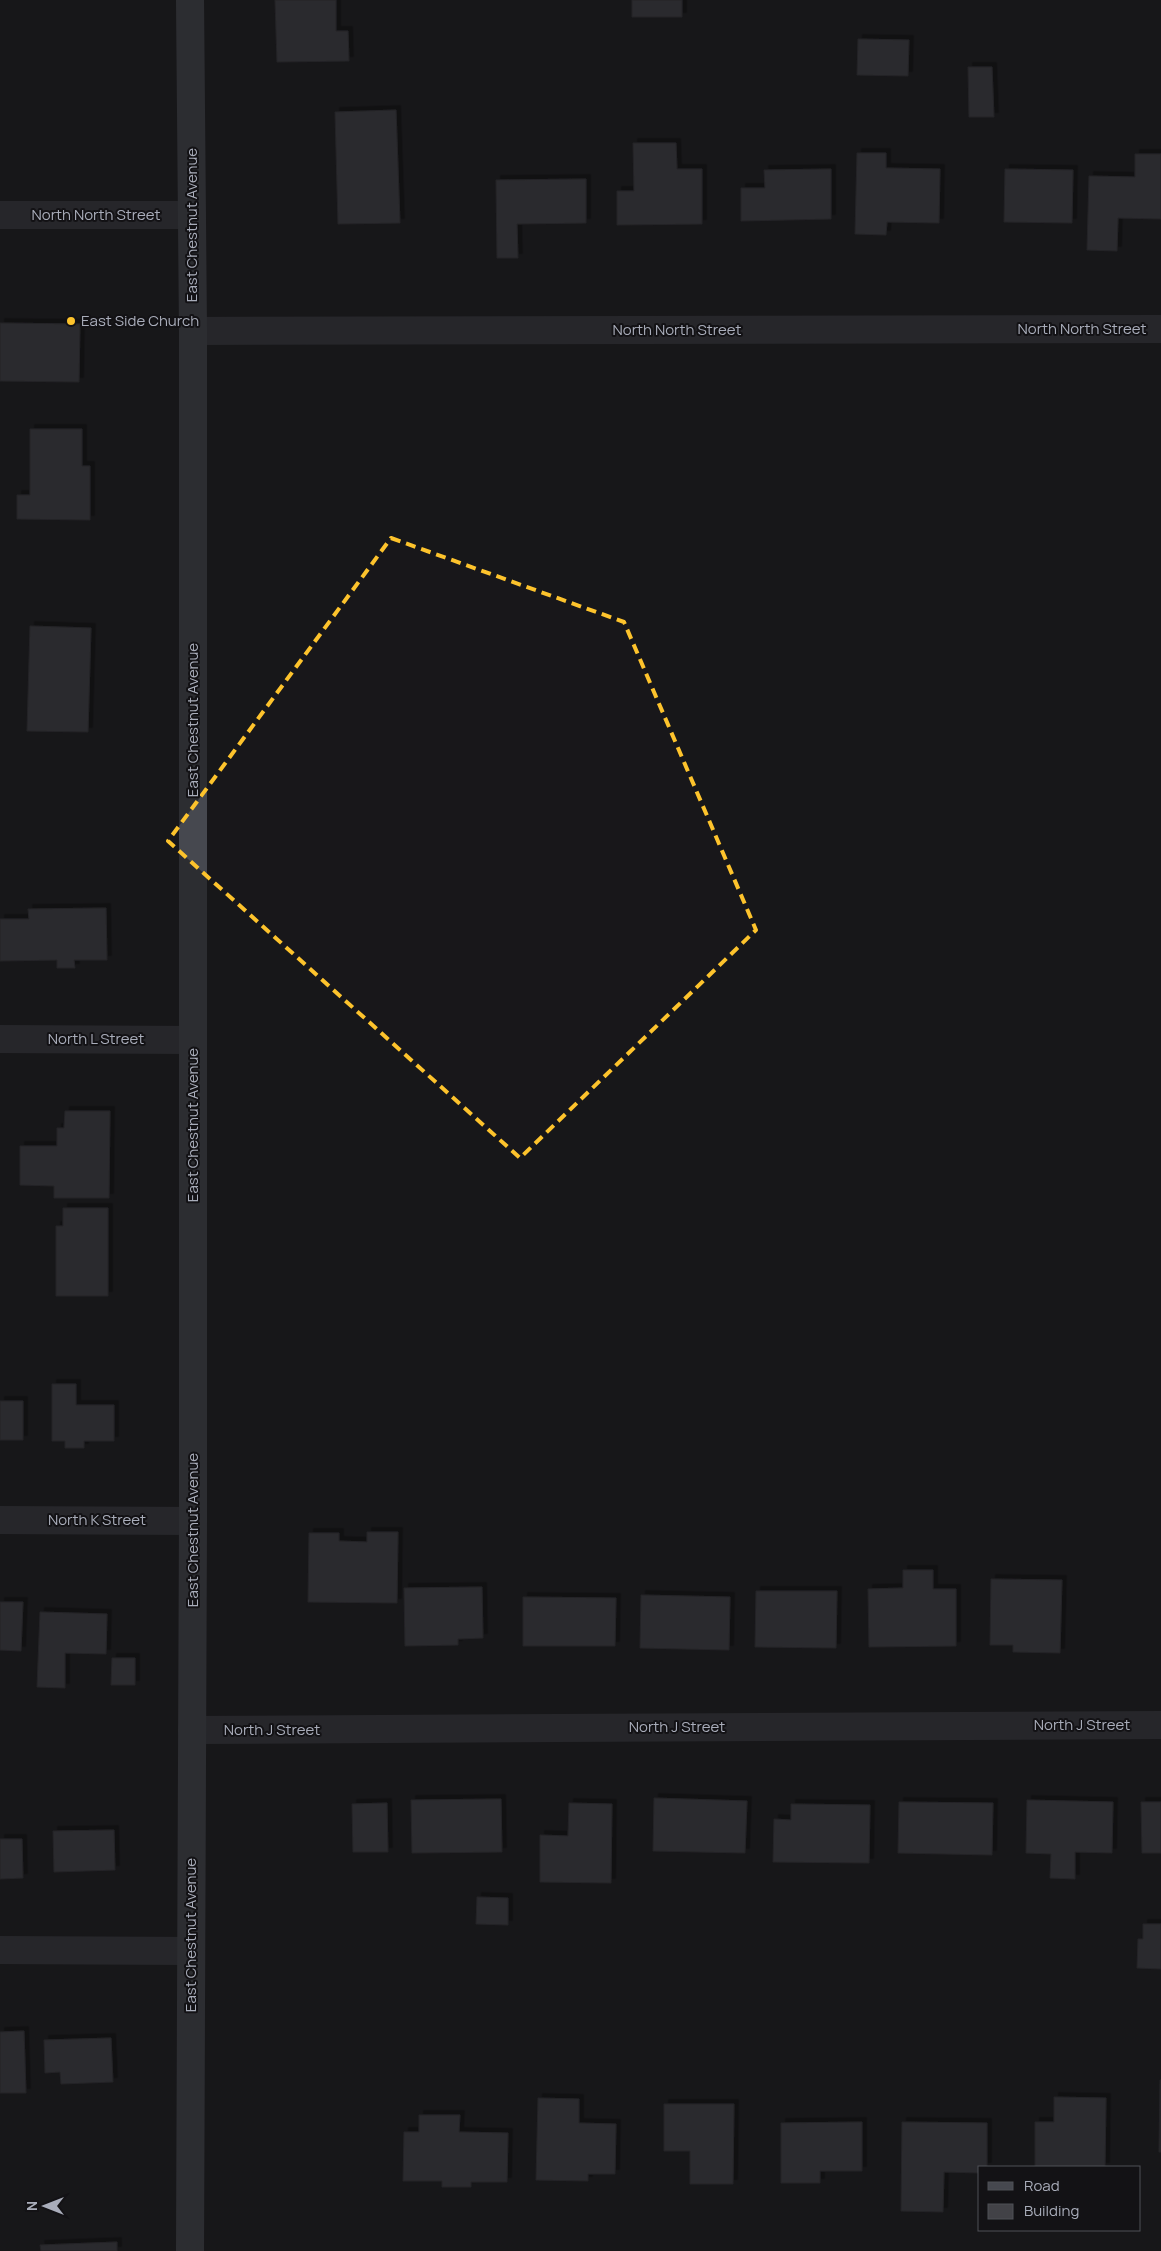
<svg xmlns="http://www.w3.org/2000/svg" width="1161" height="2251" font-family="Manrope,sans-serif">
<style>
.building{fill:#424247;stroke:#323136;filter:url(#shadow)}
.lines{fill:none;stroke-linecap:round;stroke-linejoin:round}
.street{stroke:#38393f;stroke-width:28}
.secondary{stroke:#46484f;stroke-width:28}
.marked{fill:none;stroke:#fdc32c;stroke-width:4;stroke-dasharray:10 6;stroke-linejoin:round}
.poi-dot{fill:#fdc32c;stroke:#131215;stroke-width:2}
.labels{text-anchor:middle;stroke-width:4;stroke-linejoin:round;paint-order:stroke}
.street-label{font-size:15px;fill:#a9adba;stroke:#131215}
.poi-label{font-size:15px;fill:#a9adba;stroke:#131215;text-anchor:start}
</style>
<defs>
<filter id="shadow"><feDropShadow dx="4.5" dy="-4.5" stdDeviation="0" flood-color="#0009"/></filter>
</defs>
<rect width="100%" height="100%" fill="#18171a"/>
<!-- building -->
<path class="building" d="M275,0H336V31H348L349,61L277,62Z
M632,0H682V17H632Z
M858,39L909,40L908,76L857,75Z
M968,67H992L994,117H969Z
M396,110L400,223L338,224L335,112Z
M633,143H676L677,169H702V224L617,225V191H634Z
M857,153H886V168L940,169L939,223L887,222L886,235L855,234Z
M1135,154H1161V219L1118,218L1117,251L1087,250L1089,176L1135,177Z
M831,169V219L741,221V188H765L764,170Z
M1005,169L1073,170L1072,223L1004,222Z
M586,179V223L517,224L518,258H497L496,180Z
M0,323L80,324L79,382L0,381Z
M30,429H82V466H90V520L17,519V495H30Z
M30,626L91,628L88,732L27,731Z
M106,908L107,960H74L75,968H57V960L0,961V919H29L28,909Z
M65,1111H110L109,1198H54V1186L20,1185V1146H57V1128H64Z
M63,1208H108V1296H56V1226H63Z
M52,1384H76V1405H114V1441H84V1448H65V1441H52Z
M0,1401H23V1440H0Z
M367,1532H398L397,1603L308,1602L309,1533H339V1541L367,1542Z
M903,1570H933V1589H956V1646L869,1647L868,1589L903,1588Z
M991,1579L1062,1580L1060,1653L1013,1652V1645H990Z
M482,1587L483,1638L458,1639V1645L405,1646L404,1588Z
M756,1591H837L836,1648L755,1647Z
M641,1595L730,1597L729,1650L640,1648Z
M523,1597L616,1598L615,1646H523Z
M0,1602H23L21,1651L0,1650Z
M40,1612L107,1614L106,1654L65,1653V1688L37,1687Z
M112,1658H135V1685H111Z
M654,1798L747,1801L745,1853L653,1851Z
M501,1799L502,1852L412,1853L411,1800Z
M1027,1800L1113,1802L1112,1853L1075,1852V1879L1050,1878L1051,1854L1026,1853Z
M899,1802L993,1803L992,1855L898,1853Z
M1141,1802H1161V1853H1142Z
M387,1803L388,1852H353L352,1804Z
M569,1803L612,1804L611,1883L540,1882V1835L568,1836Z
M791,1804L870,1805L869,1863L773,1862L774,1819L791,1820Z
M114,1830L115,1870L54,1872L53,1831Z
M0,1839H22L23,1878L0,1879Z
M477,1897L508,1898V1925L476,1924Z
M1143,1924H1161V1969L1137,1968L1138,1939H1143Z
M24,2031L26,2093H0V2032Z
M111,2038L113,2082L61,2084L60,2072L45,2073L44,2040Z
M1160,2080H1161V2152H1159Z
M1054,2097L1106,2098L1105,2167H1035V2122H1054Z
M538,2098L579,2099V2123L616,2124L615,2174H588V2181L536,2180Z
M664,2104H734L733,2184H690V2151H664Z
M419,2115H460L459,2132L508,2133L507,2182H471V2187H442V2181H403L404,2132H419Z
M862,2122V2171H820V2183H781V2123Z
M902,2122L987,2123V2167H980V2173L944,2172L943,2212L901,2211Z
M117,2242V2251H41L40,2245Z"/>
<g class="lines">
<!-- street -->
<path class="street" d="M0,215H192
M193,331L1161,329
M0,1039L193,1040
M0,1520L193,1521
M192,1730L1161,1725
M0,1950L191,1951"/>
<!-- secondary -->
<path class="secondary" d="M190,0L193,331V1521L190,2251"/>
</g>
<!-- marked area -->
<path d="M0 0H1161V2251H0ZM391,538L624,622L756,930L520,1158L168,841Z" fill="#18171a" fill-opacity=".55" fill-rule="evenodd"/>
<path class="marked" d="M391,538L624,622L756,930L520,1158L168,841Z"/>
<!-- markers -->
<circle class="poi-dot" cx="71" cy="321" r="5"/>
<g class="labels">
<!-- street labels -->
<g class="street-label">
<text x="96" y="220">North North Street</text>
<text transform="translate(192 225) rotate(-90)" y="5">East Chestnut Avenue</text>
<text x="1082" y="334">North North Street</text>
<text x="677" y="335">North North Street</text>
<text transform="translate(193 720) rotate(-90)" y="5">East Chestnut Avenue</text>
<text x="96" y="1044">North L Street</text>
<text transform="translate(193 1125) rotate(-90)" y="5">East Chestnut Avenue</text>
<text x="97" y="1525">North K Street</text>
<text transform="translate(193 1530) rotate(-90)" y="5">East Chestnut Avenue</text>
<text x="1082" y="1730">North J Street</text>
<text x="677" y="1732">North J Street</text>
<text x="272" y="1735">North J Street</text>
<text transform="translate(191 1935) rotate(-90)" y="5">East Chestnut Avenue</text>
</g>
<!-- poi labels -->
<g class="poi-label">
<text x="81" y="326">East Side Church</text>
</g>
</g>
<!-- legend -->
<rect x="978" y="2166" width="162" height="65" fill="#131215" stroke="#4f5057"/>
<rect x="988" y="2182" width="25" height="8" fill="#46484f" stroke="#4f5057"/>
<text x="1024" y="2191" font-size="15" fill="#a9adba">Road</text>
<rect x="988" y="2204" width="25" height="15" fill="#424247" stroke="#4f5057"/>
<text x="1024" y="2216" font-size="15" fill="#a9adba">Building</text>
<!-- north arrow -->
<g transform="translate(45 2206) rotate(270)" stroke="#131215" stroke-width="4" paint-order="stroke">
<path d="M0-4L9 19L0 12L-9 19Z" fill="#a9adba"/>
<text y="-8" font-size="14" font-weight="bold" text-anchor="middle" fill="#a9adba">N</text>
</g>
</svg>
